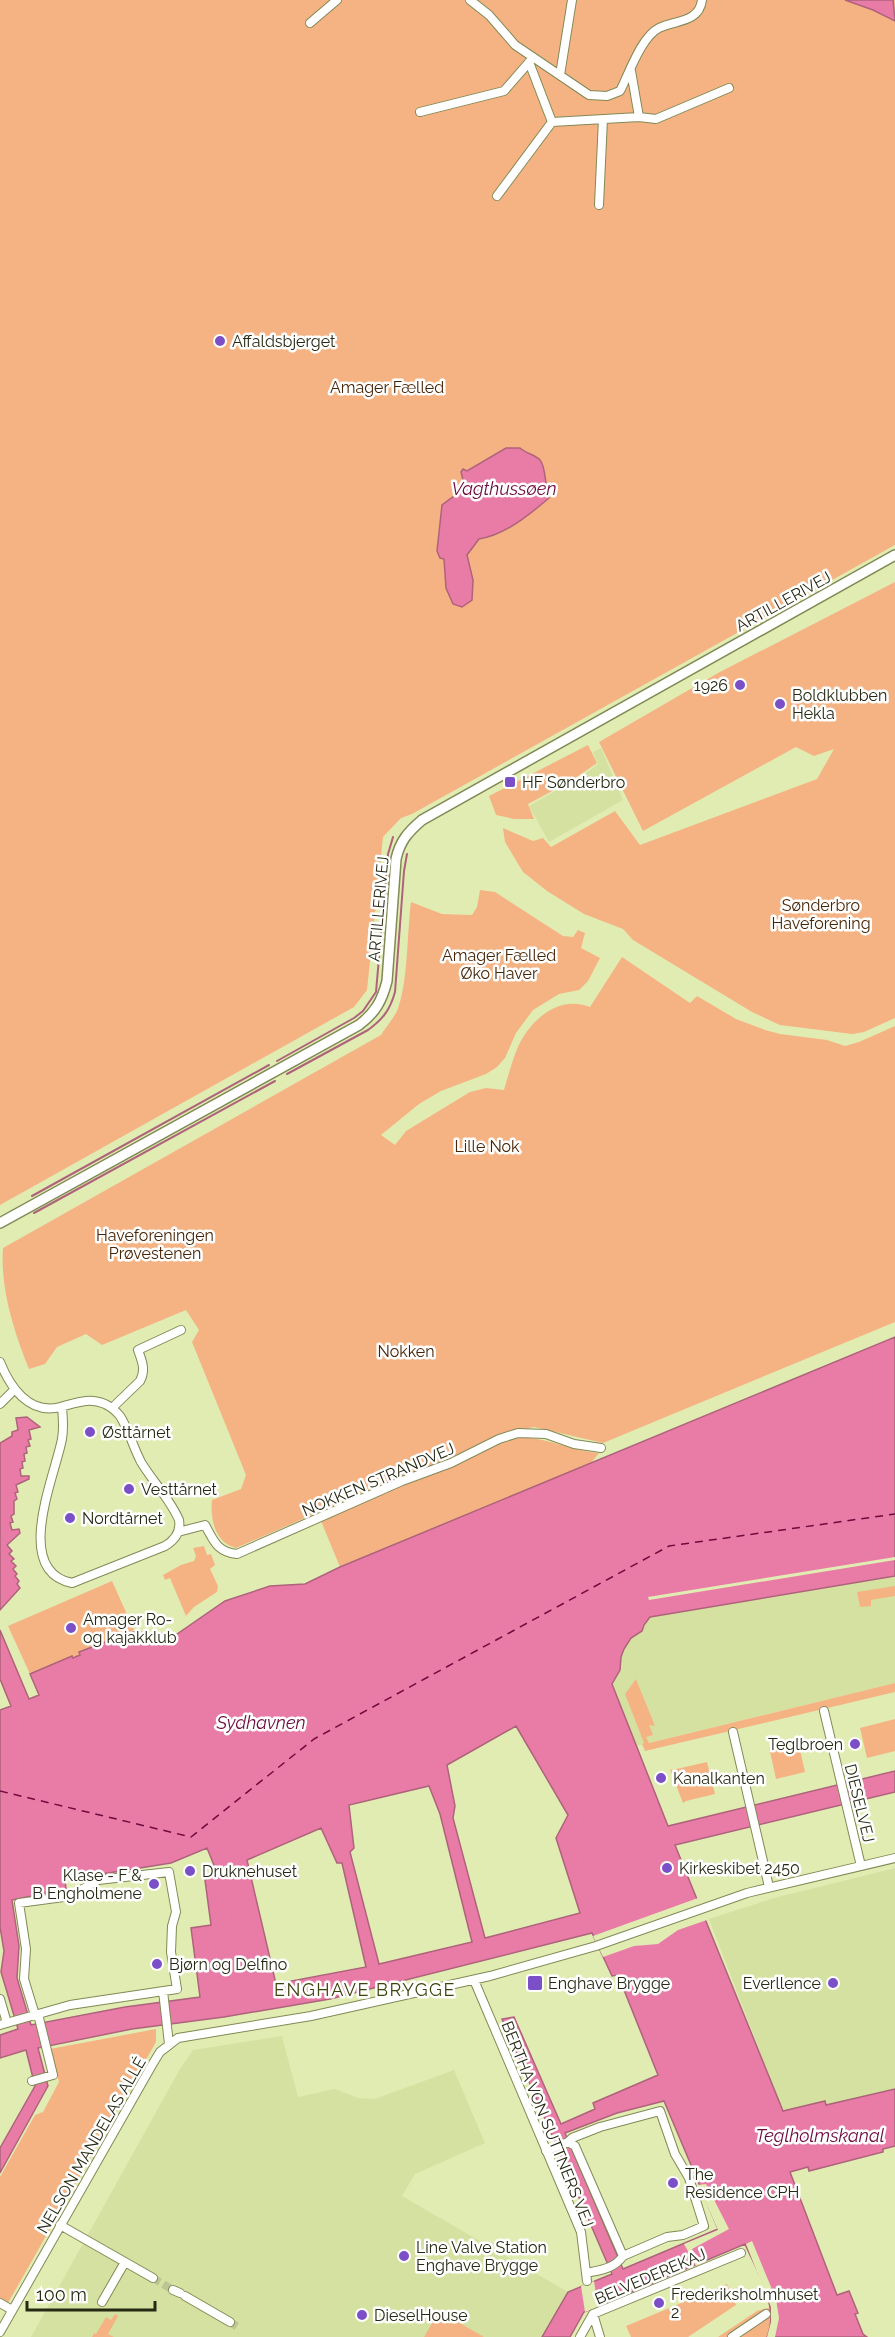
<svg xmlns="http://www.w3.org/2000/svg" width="895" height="2337" font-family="Raleway,sans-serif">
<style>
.built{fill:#d5e1a0}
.green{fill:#f5b384}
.water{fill:#e97ca7;stroke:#ae637b;stroke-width:1.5;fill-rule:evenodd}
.pier{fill:#e1ecb3}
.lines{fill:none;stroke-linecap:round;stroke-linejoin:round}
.stream{stroke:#ae637b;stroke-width:2}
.ferry{stroke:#6e0a3e;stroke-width:1.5;stroke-dasharray:8 6;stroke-linecap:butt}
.minor-tunnel{stroke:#bcc593;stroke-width:8;stroke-dasharray:8 4;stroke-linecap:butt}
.minor-casing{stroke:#818a55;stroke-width:10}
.tertiary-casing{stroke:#818a55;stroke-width:12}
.minor{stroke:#fff;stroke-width:8}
.tertiary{stroke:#fff;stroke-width:9}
.poi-dot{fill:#7a4fc8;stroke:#fff;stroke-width:2}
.labels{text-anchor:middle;stroke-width:5;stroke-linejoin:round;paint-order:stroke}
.poi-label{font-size:16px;fill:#262913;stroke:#fff;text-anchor:start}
.park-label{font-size:16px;fill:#492506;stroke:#fff}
.street-label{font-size:16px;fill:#262913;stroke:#fff}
.water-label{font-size:18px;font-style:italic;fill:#6e0a3e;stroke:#fff}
.neighbourhood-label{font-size:18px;letter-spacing:1.5px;fill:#3c430c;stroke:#fff}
</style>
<rect width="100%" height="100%" fill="#e1ecb3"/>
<!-- built -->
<path class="built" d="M601,748L623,800L549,842L529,806L582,776L598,764L593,752Z
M895,1576V1683L636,1746L612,1685L620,1670L621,1657L624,1649L631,1638L642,1631L644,1625L650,1617Z
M895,1868V2089L826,2105L824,2101L783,2112L709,1919L774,1898Z
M282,2036L298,2097L335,2089L358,2098L375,2099L454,2070L485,2143L415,2174L402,2196L568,2292L542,2337H31L180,2069L193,2050Z"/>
<!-- green -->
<path class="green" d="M0,0H895V545L412,814L401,818L383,837L367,990L354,1007L0,1205Z
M895,582V1018L864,1032L852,1034L780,1025L752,1012L633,940L623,929L584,914L547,891L523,872L505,842L503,828L533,841L543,838L551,847L615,811L640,845L817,779L834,749L814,756L796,747L643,831L599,742L718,673Z
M588,745L597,763L571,781L528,804L534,819H514L496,815L489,796Z
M480,890L495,892L563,936L573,937L578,930L585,933L581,948L600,958L588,981L579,990L559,994L533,1010L516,1033L505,1058L497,1067L486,1074L441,1091L419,1104L381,1135L395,1145L406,1131L470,1092L486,1088L504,1090C508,1076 512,1062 517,1049C529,1021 558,994 590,1007L622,957L690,1003L697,996L736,1019L765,1030L780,1034L827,1040L845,1046L859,1042L895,1026V1322L603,1443L534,1427L507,1433L454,1458L399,1477L236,1548C215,1543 210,1519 212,1500L241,1489L246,1475L192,1342L199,1330L186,1310L102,1345L86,1334L57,1347L45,1364L29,1369C14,1332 0,1289 3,1248L381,1035C386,1027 393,1019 397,1011C408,985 407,932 411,902L442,914L472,915L477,907Z
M520,1437C549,1438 572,1451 599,1453L591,1463L340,1567L321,1521L420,1477L457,1465L493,1446Z
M204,1546L207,1555L211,1554L215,1565L210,1569L218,1586L217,1592L194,1607L186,1616L170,1578L165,1580L163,1575L181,1565L194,1561L196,1556L193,1548Z
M112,1581L134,1630L79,1653L80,1655L73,1658L71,1656L30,1674L8,1626Z
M895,1586V1596L871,1600V1606L860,1607L857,1592Z
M636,1679L655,1726L649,1725L653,1735L646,1737L649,1743L895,1683V1692L645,1751L642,1744L644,1743L625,1694Z
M895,1719V1751L867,1758L860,1728Z
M798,1741L805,1772L776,1779L769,1747Z
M707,1762L715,1794L686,1801L683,1803L670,1769L672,1770Z
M156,2029V2042L8,2303L0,2298V2177L35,2115L43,2112L59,2082L50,2049Z
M727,2284L736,2305L688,2337H631L626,2326Z
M771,2307V2322L767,2337H718L757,2311Z
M439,2311L484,2337H424Z
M115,2314L118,2316L108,2334L114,2337H92L94,2333L96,2334L106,2317L111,2320Z"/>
<!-- water -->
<path class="water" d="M845,0H893L895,21L873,10Z
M506,448H520C527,454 536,455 540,460C546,466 545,487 549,498C529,515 505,535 479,539L467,555L473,580L472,600L462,607L453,604L446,588L444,559L440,558L437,551L442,505L458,493L464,484L461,472L463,469L467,471Z
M895,1337V1576L650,1617L644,1625L642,1631L631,1638L624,1649L621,1657L620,1670L612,1684L668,1826L895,1771V1792L675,1845L783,2111L825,2101L826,2105L895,2089V2146L883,2149V2152L809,2171L808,2167L790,2172L837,2295L849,2291L858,2313L855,2314L863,2334L867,2337H767C780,2306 757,2272 745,2244L584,2312L570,2337H542L568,2292L612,2274L502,2019L514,2017L561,2124L595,2109L593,2103L658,2075L618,1975L612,1976L592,1933L330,1999L224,2017L132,2029L38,2048L48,2086L0,2173V2148L35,2086L26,2050L0,2058V2035L18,2029L1,1972L4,1951L0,1927V1710L11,1706L0,1679V1630L29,1699L39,1695L30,1674L72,1656L73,1658L80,1655L79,1652L132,1632L177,1634L225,1601L270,1586L305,1584L340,1567ZM516,1726L568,1815L556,1838L580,1913L485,1938L453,1818L455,1806L447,1765ZM429,1786L440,1814L472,1942L379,1964L350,1852L354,1848L349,1805ZM321,1828L337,1863H342L366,1967L276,1984L247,1860ZM207,1848L218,1875L205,1880L211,1925L191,1928L200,1997L125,2007L31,2025L17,1978L19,1946L12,1900L66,1889L65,1880L171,1863ZM664,2101L718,2229L623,2269L565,2133L617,2113Z
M27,1417L40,1427L29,1430L31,1439L28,1440L30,1446L26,1447L27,1453L24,1454L25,1461L22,1462L23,1468L20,1469L21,1476H29V1479L16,1485L18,1492L15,1493L17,1499L14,1501V1514L11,1516L13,1522L10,1523L12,1530L19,1529L20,1533L7,1545L12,1551L9,1554L14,1559L11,1561L16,1566L13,1569L17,1574L15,1576L19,1581L17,1584L20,1588L0,1610V1443L12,1436V1432L18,1430L16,1418Z"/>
<!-- pier -->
<path class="pier" d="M895,1557V1560L649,1600L648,1597Z
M698,1898L707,1920L678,1930L658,1944L634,1946L603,1957L593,1936Z
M706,2184L729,2229L692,2249L700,2264L696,2266L684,2244L718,2230L698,2185Z
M752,2241L776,2299L779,2318L775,2337H767L771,2322V2307L746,2244Z
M594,2281L598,2307L585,2312L581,2286Z"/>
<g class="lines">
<!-- stream -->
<path class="stream" d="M277,1061L354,1018L363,1011L376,992L388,854L393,837
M287,1074L368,1030C383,1019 390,1010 395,992L404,871L407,854
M32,1196L269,1065
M34,1213L275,1081"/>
<!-- ferry -->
<path class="ferry" d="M0,1791L191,1837L314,1739L669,1546L895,1514"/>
<!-- minor-tunnel -->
<path class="minor-tunnel" d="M153,2278L173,2290
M230,2322L238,2327"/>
<!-- minor casing -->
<g class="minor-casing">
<path id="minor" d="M470,0L489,15L515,45L589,95L607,96L620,91C629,74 641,37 659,28C675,20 699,23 702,0
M310,23L337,0
M560,75L572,0
M420,112L504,91L531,60
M639,117L656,119L729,88
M552,122L639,117L631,71
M497,196L552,122L529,62
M599,205L603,119
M0,1362C10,1387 29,1415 60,1407C76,1403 89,1397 105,1404C111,1407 116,1411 120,1416C129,1430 133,1447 141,1462C153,1482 170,1499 179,1520C181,1532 175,1540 165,1546L72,1583C12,1571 55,1476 62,1439C64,1428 63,1418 62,1407
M0,1404L14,1390
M112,1408L140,1381C146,1370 142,1361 138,1350L181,1330
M178,1532L205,1525C214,1541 217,1552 237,1554L402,1481L451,1463L499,1439L518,1433L546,1434L574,1444L601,1448
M824,1711L861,1866
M733,1732L769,1887
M474,1980L581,2232L587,2281
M163,1991L169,2044
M0,1999L7,2023
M0,2025L70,2005L177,1989L171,1952L172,1926L176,1912L169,1872L98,1880L71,1896L19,1903L26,1949L24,1979L35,2015
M32,2081L53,2075L38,2014
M568,2142L575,2146L623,2256
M546,2151L568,2142L572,2138L600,2127L660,2111L675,2154L689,2178L704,2226L683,2235L667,2237L623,2256C614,2269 600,2270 586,2273
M60,2225L153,2278
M173,2290L180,2293
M185,2296L230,2322
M102,2302L125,2262
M0,2303L12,2310
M593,2314L600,2337
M0,2332L152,2065L160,2052L178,2038L311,2016L490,1976L596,1946L747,1893L895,1858
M580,2337L593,2314L741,2253
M732,2337L766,2314"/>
</g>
<!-- tertiary casing -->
<g class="tertiary-casing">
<path id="tertiary" d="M0,1223L359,1025C375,1013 382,1001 387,981L396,859C400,841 408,832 422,820L895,555"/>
</g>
<!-- minor -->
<use href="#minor" class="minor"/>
<!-- tertiary -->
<use href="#tertiary" class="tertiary"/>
</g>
<!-- markers -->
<g class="poi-dot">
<circle cx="220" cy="341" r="6"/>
<circle cx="740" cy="685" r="6"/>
<circle cx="780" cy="704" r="6"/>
<rect x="504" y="776" width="12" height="12" rx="3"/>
<circle cx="90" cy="1432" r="6"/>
<circle cx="129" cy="1489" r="6"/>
<circle cx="70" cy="1518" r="6"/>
<circle cx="71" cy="1628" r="6"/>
<circle cx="855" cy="1744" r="6"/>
<circle cx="661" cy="1778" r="6"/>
<circle cx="667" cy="1868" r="6"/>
<circle cx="190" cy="1871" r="6"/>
<circle cx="154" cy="1884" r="6"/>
<circle cx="157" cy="1964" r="6"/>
<rect x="527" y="1975" width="16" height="16" rx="3"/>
<circle cx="833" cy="1983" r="6"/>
<circle cx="673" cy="2183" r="6"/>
<circle cx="404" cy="2256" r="6"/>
<circle cx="659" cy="2303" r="6"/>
<circle cx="362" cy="2315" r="6"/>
</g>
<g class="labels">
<!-- poi labels -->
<g class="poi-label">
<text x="232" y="347">Affaldsbjerget</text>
<text x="728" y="691" text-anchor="end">1926</text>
<text x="792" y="701">Boldklubben<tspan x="792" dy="18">Hekla</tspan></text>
<text x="522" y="788">HF Sønderbro</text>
<text x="102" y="1438">Østtårnet</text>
<text x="141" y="1495">Vesttårnet</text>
<text x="82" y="1524">Nordtårnet</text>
<text x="83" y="1625">Amager Ro-<tspan x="83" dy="18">og kajakklub</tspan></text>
<text x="843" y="1750" text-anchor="end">Teglbroen</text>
<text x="673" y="1784">Kanalkanten</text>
<text x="679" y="1874">Kirkeskibet 2450</text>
<text x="202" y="1877">Druknehuset</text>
<text x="142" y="1881" text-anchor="end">Klase - F &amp;<tspan x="142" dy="18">B Engholmene</tspan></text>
<text x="169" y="1970">Bjørn og Delfino</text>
<text x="548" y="1989">Enghave Brygge</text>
<text x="821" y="1989" text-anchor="end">Everllence</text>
<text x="685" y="2180">The<tspan x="685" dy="18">Residence CPH</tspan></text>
<text x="416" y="2253">Line Valve Station<tspan x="416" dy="18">Enghave Brygge</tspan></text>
<text x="671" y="2300">Frederiksholmhuset<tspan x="671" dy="18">2</tspan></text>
<text x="374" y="2321">DieselHouse</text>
</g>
<!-- park labels -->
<g class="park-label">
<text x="387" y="393">Amager Fælled</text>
<text x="821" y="911">Sønderbro<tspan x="821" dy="18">Haveforening</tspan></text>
<text x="499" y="961">Amager Fælled<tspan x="499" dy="18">Øko Haver</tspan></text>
<text x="487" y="1152">Lille Nok</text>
<text x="155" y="1241">Haveforeningen<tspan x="155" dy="18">Prøvestenen</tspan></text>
<text x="406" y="1357">Nokken</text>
</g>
<!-- street labels -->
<g class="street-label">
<text transform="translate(783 601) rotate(-29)" y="6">ARTILLERIVEJ</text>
<text transform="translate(378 909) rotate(-85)" y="6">ARTILLERIVEJ</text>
<text transform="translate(378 1479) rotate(-23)" y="6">NOKKEN STRANDVEJ</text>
<text transform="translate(860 1803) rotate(76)" y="6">DIESELVEJ</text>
<text transform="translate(548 2124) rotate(68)" y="6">BERTHA VON SUTTNERS VEJ</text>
<text transform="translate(91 2145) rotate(-60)" y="6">NELSON MANDELAS ALLÉ</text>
<text transform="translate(650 2276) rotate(-23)" y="6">BELVEDEREKAJ</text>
</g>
<!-- water labels -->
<g class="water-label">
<text x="504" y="495">Vagthussøen</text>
<text x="261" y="1729">Sydhavnen</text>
<text x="820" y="2142">Teglholmskanal</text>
</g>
<!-- neighbourhood labels -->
<g class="neighbourhood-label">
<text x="365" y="1996">ENGHAVE BRYGGE</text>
</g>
</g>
<!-- scale -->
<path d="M27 2301v9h128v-9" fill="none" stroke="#262913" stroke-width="3"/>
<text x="36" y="2301" font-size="18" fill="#262913" stroke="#ffffff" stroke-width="4.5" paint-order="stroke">100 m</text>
</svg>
